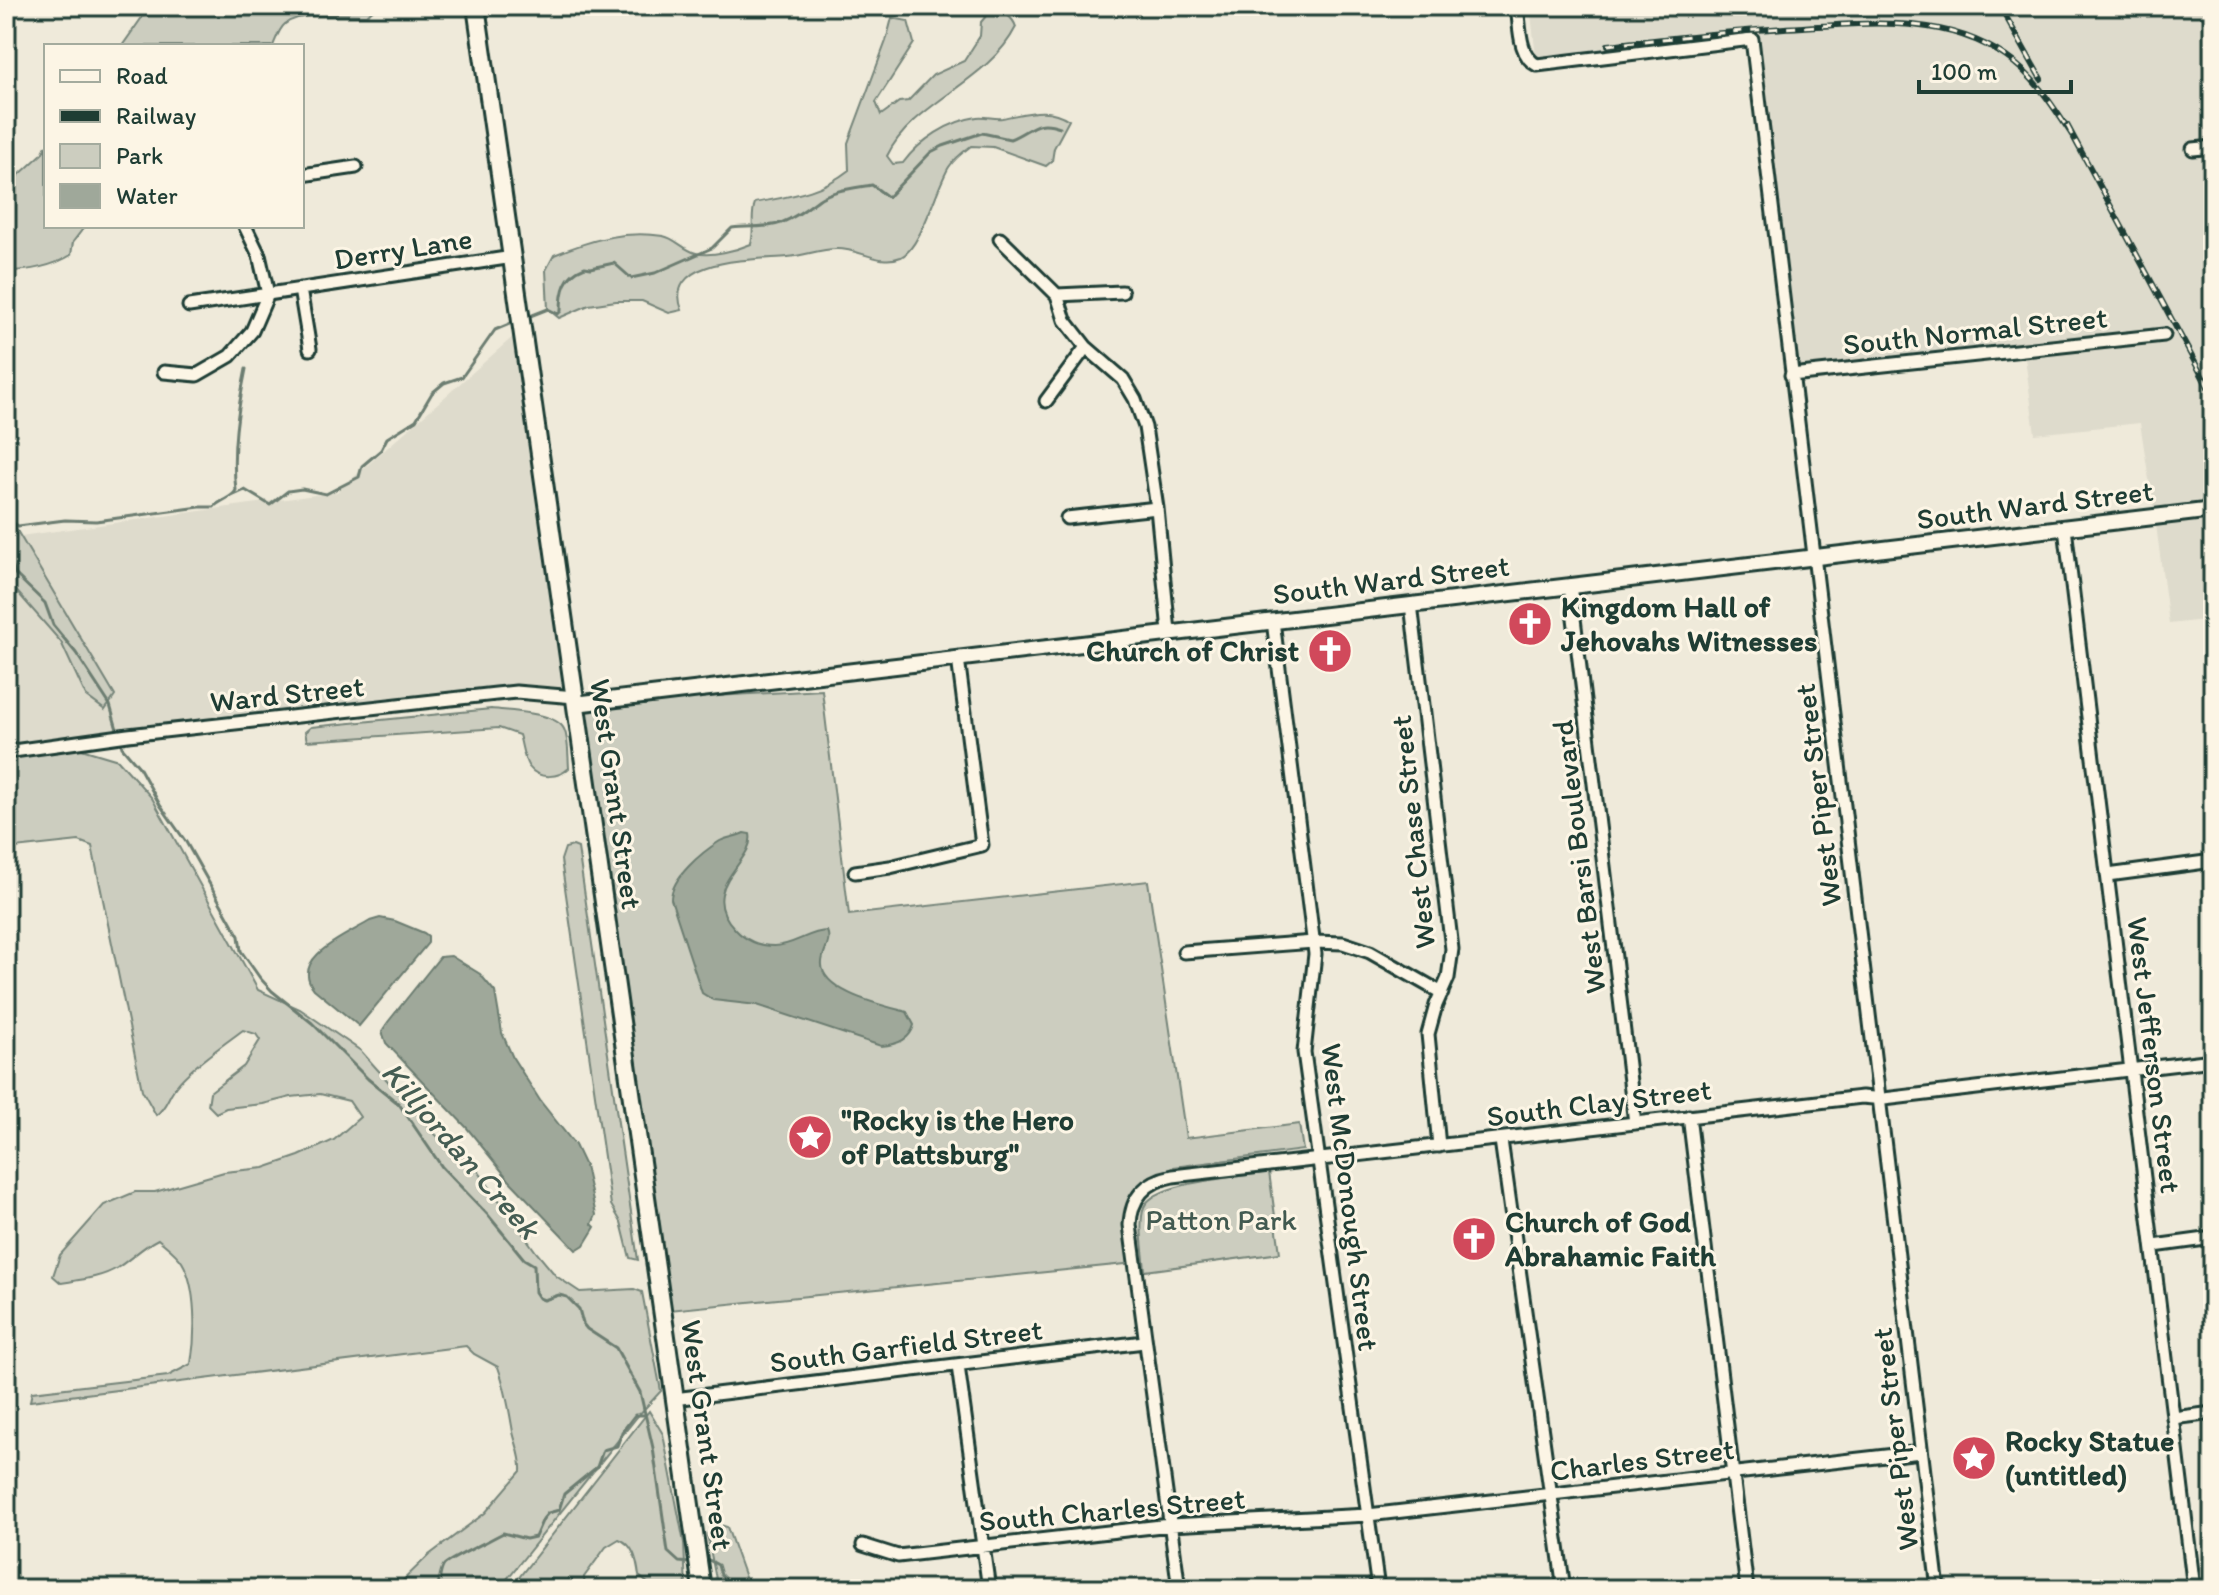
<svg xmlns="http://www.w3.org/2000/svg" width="2219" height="1595" font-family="Itim,sans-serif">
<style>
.built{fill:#dedbcc}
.green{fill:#cccdbf;stroke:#76857a;stroke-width:2}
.water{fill:#9fa89a;stroke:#6c7d71;stroke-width:2}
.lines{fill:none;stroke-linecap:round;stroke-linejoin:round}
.stream{stroke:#6c7d71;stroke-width:3}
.minor-casing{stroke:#1f3d34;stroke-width:17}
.tertiary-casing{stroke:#1f3d34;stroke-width:20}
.secondary-casing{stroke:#1f3d34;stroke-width:22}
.minor{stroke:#fcf5e5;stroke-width:11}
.tertiary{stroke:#fcf5e5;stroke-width:14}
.secondary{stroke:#fcf5e5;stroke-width:16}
.rail-casing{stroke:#1f3d34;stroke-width:6}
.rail{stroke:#fcf5e5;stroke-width:3;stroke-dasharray:9;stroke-linecap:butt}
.labels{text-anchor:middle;stroke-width:6;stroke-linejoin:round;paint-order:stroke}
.street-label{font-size:30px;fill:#1f3d34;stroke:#fcf5e5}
.poi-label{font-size:30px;font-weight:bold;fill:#1f3d34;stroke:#fcf5e5;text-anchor:start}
.park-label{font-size:30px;fill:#425a50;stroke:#fcf5e5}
.water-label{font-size:32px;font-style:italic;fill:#455d53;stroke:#fcf5e5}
</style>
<rect width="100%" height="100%" fill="#efeada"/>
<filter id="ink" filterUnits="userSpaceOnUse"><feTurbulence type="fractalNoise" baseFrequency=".0125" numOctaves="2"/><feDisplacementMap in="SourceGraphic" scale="16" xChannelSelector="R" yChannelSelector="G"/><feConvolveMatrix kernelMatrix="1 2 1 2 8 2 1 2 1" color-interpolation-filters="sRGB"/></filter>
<g filter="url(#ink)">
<!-- built -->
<path class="built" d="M1530,6H2213V619L2169,624L2155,517L2140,423L2035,434L2024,350L1791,375L1760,38L1537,65Z
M523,328L575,697L533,695L6,752V538L337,492Z"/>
<!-- green -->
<path class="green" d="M150,6H204L207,11L220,12L240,6H377L367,15C346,15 302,11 285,24C279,29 276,39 273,46H122Z
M992,9C1002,10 1013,17 1016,27C988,83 913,102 887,156L893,164L903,163C920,140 949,121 977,117C986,116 994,119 1002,118C1026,114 1047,105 1069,120L1054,148L1052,161L1046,166L993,147L971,146C963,152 955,158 949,167C936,188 921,248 901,257C879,266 859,248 836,249C820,249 804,256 788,257C756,260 662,257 682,310L669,313L642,301H616L589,305L559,318L548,309L546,270L554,255C590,240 624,230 663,236C675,238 684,250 696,253C711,257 737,250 751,244C755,229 750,217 755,203C790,196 820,193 849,170L848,143L886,41L892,18L908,21L914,43L876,102L881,115L899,102L908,101L933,75L964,61L980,36L981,22Z
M46,146V226H85L73,242L71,255C54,266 28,271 8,271L6,187L42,154Z
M6,512L115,696L105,710L86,696L61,642L6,579Z
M822,690L849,915L1148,881L1186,1138L1299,1124L1303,1150L1174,1167L1169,1176L1135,1200V1263L660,1311L575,704Z
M491,709C509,711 556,712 564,729C569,739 568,756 569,768C559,778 539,780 529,767C523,759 522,744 519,735L499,728L307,741L305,732L311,727Z
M78,748L118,760L152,798L258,990L300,1009L361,1051L436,1135L476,1168L536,1252L556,1276L580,1292L634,1289L642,1292L661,1391L636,1418L499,1589H394L429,1555L485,1513L521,1471C522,1457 516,1445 513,1432C509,1409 506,1389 498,1367L474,1354L466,1346L30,1401L32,1392L168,1376L191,1364C196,1335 197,1287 182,1262C176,1253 166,1246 158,1239C142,1247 131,1259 117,1268C101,1278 79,1280 61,1283L53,1276L60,1255L104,1205L135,1192H155L224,1172L264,1168L299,1156L334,1140L360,1117L349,1101L320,1094L291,1097L263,1104L226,1108L216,1113L208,1105L210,1092L244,1066L260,1040L256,1034L243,1030C224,1044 187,1070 174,1089C167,1099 166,1108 156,1115L142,1090L92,846L79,841L6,849V759Z
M573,846L578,848L638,1260L630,1258L621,1222L611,1205L561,860L565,848Z
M1269,1172L1280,1253L1145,1271C1144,1252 1138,1225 1144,1207C1155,1181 1242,1177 1269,1172Z
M649,1411L663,1434L684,1543L686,1589H655L639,1576C637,1560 634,1545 619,1539L606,1547L584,1577L585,1589H510Z
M717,1524L727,1527L747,1583L755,1589H718L707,1534Z"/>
<!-- water -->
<path class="water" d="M744,833L750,834C756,862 695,887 735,929C745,940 759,946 774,946C793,946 809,931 827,931C832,942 823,950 822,962C819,992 886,1006 907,1012L914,1025C910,1041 895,1045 881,1046L757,1005L713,1000L702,993L671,899C671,878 702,852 720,841C727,837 736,837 744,833Z
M380,918L395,921L424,933L428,936V943L359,1026L314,989C289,958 347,935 370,921Z
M451,956L480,974L495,992L502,1033L513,1058L541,1102L575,1145L585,1166L596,1215L592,1224L595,1227L584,1245L576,1250L509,1180L467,1128L386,1043L382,1031L388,1022L440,957Z"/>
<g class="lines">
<!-- stream -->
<path class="stream" d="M525,318L548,309L558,314L561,311C561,291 564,275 585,267L591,268L614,263L631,278L655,273L712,248L732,228C748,225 766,229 781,223C796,217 806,209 818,200C831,190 855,188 872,185L888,197L931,152L943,146L982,133L1010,139C1031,131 1035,118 1060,127
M232,496L245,490L270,505L288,491L302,489L326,494L359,477L362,466L381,450L387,438L416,420L432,393L444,383L462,377L495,330L514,322
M6,518L18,526L65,520L96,521L200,507H214C220,500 233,498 236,490C231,451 238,408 246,369
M6,519L7,551L15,574L45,603L53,625L76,653L110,705L118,733
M120,740L122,747L139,767L160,805L186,842L239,936L241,951L260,978L272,991L312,1023L368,1079L399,1104L442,1167L488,1215L524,1259L534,1265L535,1292L539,1298L544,1300L559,1295L567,1297L579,1309L583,1324L587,1329L616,1348L640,1392L653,1448L668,1552L679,1562L690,1563
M707,1559L718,1565L721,1575L735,1589
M436,1589C441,1581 439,1572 444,1565C448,1560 493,1539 503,1533L526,1539L535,1537L543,1519L548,1513L559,1510L564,1494L597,1467L603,1450L617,1446L622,1432L635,1415H645"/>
<!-- minor casing -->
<g class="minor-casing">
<path id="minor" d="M1517,6C1520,25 1518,56 1537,65L1752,39L1938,1589
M2193,149L2213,147
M302,175L356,167
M1000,239L1057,295L1065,320L1086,347L1123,379L1135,399L1145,427L1157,508L1169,632
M300,289L310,349
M1057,295L1122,292
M189,306L513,257
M164,372L197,375L230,356L252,331L268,294L259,255L245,226
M1791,375L2164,335
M1046,401L1086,347
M1067,518L1157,508
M2065,528L2194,1589
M1570,585L1635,1123
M1411,604L1452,949L1448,978L1436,1005L1428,1034L1439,1146
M1273,621L1315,954L1304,1052L1378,1589
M6,752L128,735L496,694L516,692L575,697
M855,872L890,867L982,845L958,658
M2108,875L2213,861
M1184,952L1314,942L1343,943L1370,952L1442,993
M1689,1116L1747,1589
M1501,1140L1564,1589
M2154,1246L2213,1238
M958,1366L989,1589
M674,1399L1144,1342
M2173,1418L2213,1413
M863,1545L898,1556L1170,1525L1368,1515L1921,1452
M1179,1589L1130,1225C1131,1197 1146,1181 1173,1176L1862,1097L1884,1099L2213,1060"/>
</g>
<!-- tertiary casing -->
<g class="tertiary-casing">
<path id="tertiary" d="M575,704L2213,510"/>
</g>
<!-- secondary casing -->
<g class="secondary-casing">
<path id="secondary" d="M476,6L702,1589"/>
</g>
<!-- minor -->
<use href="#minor" class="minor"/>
<!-- tertiary -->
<use href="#tertiary" class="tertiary"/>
<!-- secondary -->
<use href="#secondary" class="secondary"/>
<!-- rail casing -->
<g class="rail-casing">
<path id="rail" d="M2000,6L2041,79
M1608,45C1673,38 1738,30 1803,27C1872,23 1945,15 2005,56C2035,76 2053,106 2072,135
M2067,125L2213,396"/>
</g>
<!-- rail -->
<use href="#rail" class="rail"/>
</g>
</g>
<!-- icons -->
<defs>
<g id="church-disc" transform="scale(2.3)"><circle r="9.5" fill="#d1495b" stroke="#fcf5e5"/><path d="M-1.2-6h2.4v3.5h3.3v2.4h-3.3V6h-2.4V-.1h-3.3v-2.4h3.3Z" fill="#fff"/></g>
<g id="sight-disc" transform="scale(2.3)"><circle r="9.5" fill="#d1495b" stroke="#fcf5e5"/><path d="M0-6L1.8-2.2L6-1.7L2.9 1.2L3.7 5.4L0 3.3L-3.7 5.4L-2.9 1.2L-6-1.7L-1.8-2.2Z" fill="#fff"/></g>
</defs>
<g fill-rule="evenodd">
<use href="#church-disc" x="1530" y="624"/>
<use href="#church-disc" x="1330" y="651"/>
<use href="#sight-disc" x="810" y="1137"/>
<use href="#church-disc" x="1474" y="1239"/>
<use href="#sight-disc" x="1974" y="1458"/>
</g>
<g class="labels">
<!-- street labels -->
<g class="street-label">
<text transform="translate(403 249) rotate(-9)" y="10">Derry Lane</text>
<text transform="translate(1975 331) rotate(-6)" y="10">South Normal Street</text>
<text transform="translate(2035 505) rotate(-7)" y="10">South Ward Street</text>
<text transform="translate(1391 580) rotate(-7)" y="10">South Ward Street</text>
<text transform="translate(287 694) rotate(-6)" y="10">Ward Street</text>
<text transform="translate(616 794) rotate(82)" y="10">West Grant Street</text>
<text transform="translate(1818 795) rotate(-97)" y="10">West Piper Street</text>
<text transform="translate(1413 832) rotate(-96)" y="10">West Chase Street</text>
<text transform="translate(1579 857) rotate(-97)" y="10">West Barsi Boulevard</text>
<text transform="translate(2154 1055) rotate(83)" y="10">West Jefferson Street</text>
<text transform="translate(1599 1103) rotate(-7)" y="10">South Clay Street</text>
<text transform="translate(1350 1197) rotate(83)" y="10">West McDonough Street</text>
<text transform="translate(906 1346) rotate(-7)" y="10">South Garfield Street</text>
<text transform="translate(707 1435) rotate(82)" y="10">West Grant Street</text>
<text transform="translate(1895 1439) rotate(-97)" y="10">West Piper Street</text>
<text transform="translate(1642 1460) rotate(-7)" y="10">Charles Street</text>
<text transform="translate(1112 1510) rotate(-5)" y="10">South Charles Street</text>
</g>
<!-- poi labels -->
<g class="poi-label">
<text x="1561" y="617">Kingdom Hall of<tspan x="1561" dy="34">Jehovahs Witnesses</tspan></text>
<text x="1299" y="661" text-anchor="end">Church of Christ</text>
<text x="841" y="1130">"Rocky is the Hero<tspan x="841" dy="34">of Plattsburg"</tspan></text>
<text x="1505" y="1232">Church of God<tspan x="1505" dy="34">Abrahamic Faith</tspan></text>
<text x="2005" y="1451">Rocky Statue<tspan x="2005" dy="34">(untitled)</tspan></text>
</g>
<!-- park labels -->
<g class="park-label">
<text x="1221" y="1230">Patton Park</text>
</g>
<!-- water labels -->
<g class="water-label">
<text transform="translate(461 1150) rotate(49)" y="11">Killjordan Creek</text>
</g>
</g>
<!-- margin -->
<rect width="2219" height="1595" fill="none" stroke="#fcf5e5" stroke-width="32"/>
<rect x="16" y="16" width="2187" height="1563" fill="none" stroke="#1f3d34" stroke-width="3" filter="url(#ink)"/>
<!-- legend -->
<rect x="44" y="44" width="260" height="184" fill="#fcf5e5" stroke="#a4ab9e" stroke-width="2"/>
<rect x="60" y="70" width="40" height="12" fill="#fcf5e5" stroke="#a4ab9e" stroke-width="2"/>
<text x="116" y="84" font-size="24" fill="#1f3d34">Road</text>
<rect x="60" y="110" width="40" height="12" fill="#1f3d34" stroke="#a4ab9e" stroke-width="2"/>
<text x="116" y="124" font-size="24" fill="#1f3d34">Railway</text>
<rect x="60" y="144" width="40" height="24" fill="#cccdbf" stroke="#a4ab9e" stroke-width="2"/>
<text x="116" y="164" font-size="24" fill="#1f3d34">Park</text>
<rect x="60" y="184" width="40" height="24" fill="#9fa89a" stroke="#a4ab9e" stroke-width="2"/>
<text x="116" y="204" font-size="24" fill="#1f3d34">Water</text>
<!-- scale -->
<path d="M1919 80v12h152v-12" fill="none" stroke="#1f3d34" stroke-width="4"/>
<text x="1931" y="80" font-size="24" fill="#1f3d34" stroke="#fcf5e5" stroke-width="6" paint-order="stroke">100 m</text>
</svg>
